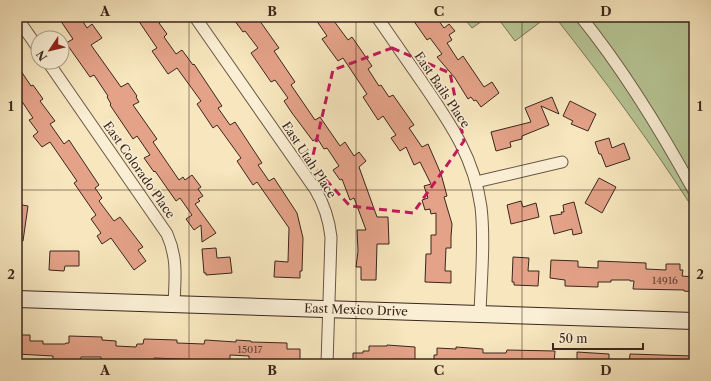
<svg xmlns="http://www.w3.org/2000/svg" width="711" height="381" font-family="'Libre Caslon Text',serif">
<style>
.green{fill:#b7c696;stroke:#787659}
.building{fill:#e4a288;stroke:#3a261c}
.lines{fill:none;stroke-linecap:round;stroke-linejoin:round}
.street-casing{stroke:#695644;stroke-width:13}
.secondary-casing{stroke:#3a261c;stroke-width:18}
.street{stroke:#faefd5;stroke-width:11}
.secondary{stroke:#faefd5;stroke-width:16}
.marked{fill:none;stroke:#c2185b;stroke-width:3;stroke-dasharray:8 5;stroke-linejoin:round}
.grid{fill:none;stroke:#3a261c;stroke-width:1;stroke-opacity:0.55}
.labels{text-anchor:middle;stroke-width:3.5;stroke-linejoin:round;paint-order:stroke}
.number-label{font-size:10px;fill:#644537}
.street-label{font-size:12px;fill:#3a261c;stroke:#faefd5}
.neatline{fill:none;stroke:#3a261c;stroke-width:1.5}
.grid-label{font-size:13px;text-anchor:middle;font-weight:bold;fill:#3a261c}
</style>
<rect width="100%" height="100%" fill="#f7e6be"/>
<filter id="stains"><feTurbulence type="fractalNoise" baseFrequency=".005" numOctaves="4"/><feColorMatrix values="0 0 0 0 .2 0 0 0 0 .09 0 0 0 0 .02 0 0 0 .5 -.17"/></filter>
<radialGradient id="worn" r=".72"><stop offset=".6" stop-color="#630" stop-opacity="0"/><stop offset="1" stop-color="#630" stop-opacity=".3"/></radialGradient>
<!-- green -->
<path class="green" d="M463,17H488L472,28Z
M497,17H547L515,41Z
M555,17H694V210C651,143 604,79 555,17Z"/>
<!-- building -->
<path class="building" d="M58,17H80L87,28L92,24L102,38L91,45L121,87L128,83L137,96L136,97L139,102L133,105L157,139L153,142L179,180L183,177L185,180L192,175L201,187L198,189L203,196L198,199L200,201L195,204L216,233L202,242L201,225L194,230L186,219L192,215L180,198L176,201L155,171L154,172L144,158L150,155L137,136L133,139L110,105L111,104L107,97L108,96L94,75L90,77L66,43L73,39Z
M136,17H168L159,23L167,34L164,37L176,54L182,50L193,65L194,64L222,106L218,108L230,125L235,122L262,163L258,165L269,181L274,178L297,213L303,238L302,271H300V278L274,277L275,261L288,262L289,228L257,182L253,185L237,161L241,158L217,125L213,128L197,104L201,101L177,68L168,74L152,51L157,48Z
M232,17H257L279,48L274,51L295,82L291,85L315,120L320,117L340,146L345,142L354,156L359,152L366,161L359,167L377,217H388L389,244H377L376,280H361V267H356L358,251L357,230H366L354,198L350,200L342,179L340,180L333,170L339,166L327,148L324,149L317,138L313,141L292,113L284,101L288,98L275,80L271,82L251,53L258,48L245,31L243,32Z
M314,17H331L348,40L352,37L372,66L368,69L379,86L381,85L389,97L393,95L414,125L409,128L422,147L428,144L441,174L447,196L444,197L452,224L451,237V248H446L445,271H451V283L425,282L426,254H431V235H436V213L431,214L430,209L425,210L422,200L428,198L424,186L431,184L420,162L414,165L406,147L400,151L391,138L396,135L383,116L378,120L363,97L367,94L343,58L338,61L322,39L327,36Z
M411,17H436L444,28L449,24L455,31L449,35L452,40L447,43L458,60L463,56L484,87L492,82L499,93L481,107L476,100L474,101L471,97L468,99L455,78L437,57L442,54L430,38L427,40Z
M17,65L31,86L33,85L43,99L40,101L55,121L50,124L64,144L69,140L99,185L95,188L102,198L99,201L114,221L120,217L143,247L138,250L146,261L134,270L111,238L102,244L97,236L101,233L91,219L96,215L74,183L77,181L50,142L42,147L33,136L38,132L29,120L33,118L17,94Z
M552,97L559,114L541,106L549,125L522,136V139L510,142L511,147L496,151L491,132L531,122L525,108Z
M570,101L596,114L588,131L571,124L573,121L563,116Z
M609,138L612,148L624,143L630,159L606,167L601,154H599L595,142Z
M599,178L616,187L602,213L585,203Z
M521,201L523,207L536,203L539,217L511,224L507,205Z
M574,202L582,233L573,235L572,229L554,234L550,216L562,214L561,212H564L563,205Z
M17,204L28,206L23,241H17Z
M216,248L217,258L230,257L232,273L206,275V273H204L202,249Z
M50,251H79V266H65L64,271L49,270Z
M513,257L529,258L528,271H539L538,286L514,285V282H512Z
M551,260L578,261V267L598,268V261L646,263V269L666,270V264H680V270H683L682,276L694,277V292L684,291V290L633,289L634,281H630V280H611V282H598V287L565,286V280L550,278Z
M17,335H30V341H43V344H65L66,343H69V336L102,337V340L116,341V346L136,347L137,344H143L144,339L177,340V343L204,344L205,340L236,342V340L251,341V342L287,343V349H300V364L249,363V356L230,355V361L154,358V364L101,363V357H81L80,362L53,361V356L17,354Z
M387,345L415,347V361L381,360V364H353V353H363V351H369V346H387Z
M456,347L483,349V353H506L507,350L555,351L554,364H434V355H437V348L456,349Z
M577,352L609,354V364H577Z
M630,354L692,356V364H629Z"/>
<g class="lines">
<!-- street casing -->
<g class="street-casing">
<path id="street" d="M195,17L315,189C324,204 329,219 331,237L327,364
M377,17C392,39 407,60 422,82C450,123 474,157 481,207C485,242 481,279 480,314
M581,17C624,70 661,131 694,191
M17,18L38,48
M48,62L167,234C178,259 175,278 174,304
M476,182L562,162"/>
</g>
<!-- secondary casing -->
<g class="secondary-casing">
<path id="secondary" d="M17,299L694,321"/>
</g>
<!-- street -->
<use href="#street" class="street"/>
<!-- secondary -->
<use href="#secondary" class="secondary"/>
</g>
<!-- marked area -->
<path class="marked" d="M392,48L450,73L464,141L413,213L350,206L311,164L333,70Z"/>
<!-- grid -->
<path class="grid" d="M189,17V364M356,17V364M522,17V364M17,190H694"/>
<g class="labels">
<!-- number labels -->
<g class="number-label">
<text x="665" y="284">14916</text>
<text x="250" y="353">15017</text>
</g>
<!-- street labels -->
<g class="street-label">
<text transform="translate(442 90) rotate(56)" y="4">East Bails Place</text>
<text transform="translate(309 160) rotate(57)" y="4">East Utah Place</text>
<text transform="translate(139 170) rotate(55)" y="4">East Colorado Place</text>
<text transform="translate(356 310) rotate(2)" y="4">East Mexico Drive</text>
</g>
</g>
<!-- margin -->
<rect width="711" height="381" fill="none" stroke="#f7e6be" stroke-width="44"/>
<!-- north arrow -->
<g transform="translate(50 50) rotate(235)"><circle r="19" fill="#faefd5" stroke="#ad9f8b"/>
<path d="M0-3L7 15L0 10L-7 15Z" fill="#8f2418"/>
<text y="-6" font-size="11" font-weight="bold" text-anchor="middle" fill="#3a261c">N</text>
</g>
<!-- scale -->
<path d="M553 343v6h90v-6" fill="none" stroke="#3a261c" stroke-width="2"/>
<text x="559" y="343" font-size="12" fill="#3a261c" stroke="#faefd5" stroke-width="3" paint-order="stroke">50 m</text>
<rect x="22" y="22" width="667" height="337" class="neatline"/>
<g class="grid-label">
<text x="105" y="16">A</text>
<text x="272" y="16">B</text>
<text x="439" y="16">C</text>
<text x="606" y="16">D</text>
<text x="11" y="111">1</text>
<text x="700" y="111">1</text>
<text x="11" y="279">2</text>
<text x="700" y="279">2</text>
<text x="105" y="375">A</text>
<text x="272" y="375">B</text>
<text x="439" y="375">C</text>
<text x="606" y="375">D</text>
</g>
<rect width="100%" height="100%" filter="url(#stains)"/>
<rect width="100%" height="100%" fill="url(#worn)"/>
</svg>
